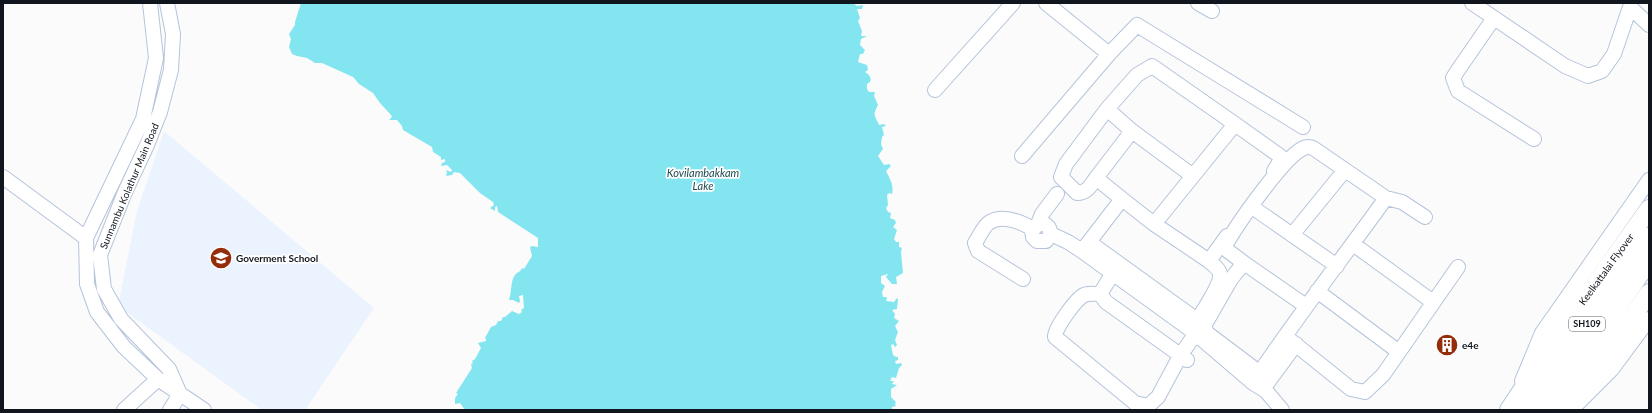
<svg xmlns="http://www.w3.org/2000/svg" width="1652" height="413" font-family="Lato,sans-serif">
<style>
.built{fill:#ebf3ff}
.water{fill:#82e5f0}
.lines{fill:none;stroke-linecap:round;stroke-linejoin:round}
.minor-casing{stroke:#b5c4da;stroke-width:16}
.major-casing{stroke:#b5c4da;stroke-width:20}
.minor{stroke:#fff;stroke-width:14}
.major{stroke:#fff;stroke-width:18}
.labels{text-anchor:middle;stroke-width:3.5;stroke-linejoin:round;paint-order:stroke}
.shield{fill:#fff;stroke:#585c62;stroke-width:1}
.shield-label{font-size:9px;font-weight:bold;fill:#11161e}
.street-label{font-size:10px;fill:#11161e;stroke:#fff}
.poi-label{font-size:10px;font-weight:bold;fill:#11161e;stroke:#fff;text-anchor:start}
.water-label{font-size:11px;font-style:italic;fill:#1c4a4f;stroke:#fff}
</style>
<rect width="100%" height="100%" fill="#fbfbfb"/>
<!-- built -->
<path class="built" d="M164,131L374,308L305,410H262L118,306L137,211Z"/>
<!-- water -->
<path class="water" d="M301,3H853L857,6L863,5L862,9H857L860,18L858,21L862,31L861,36H867L861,39L860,45L865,50L863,54H860L858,62L867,65L868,70L865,72C869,74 872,78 870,82L867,84V89L869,92H875L874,96L878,105C872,116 875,115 879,125L884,124L886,126L882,127L884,135L882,137L881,144L883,149L878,156L884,165L889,164L891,166L886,171C890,179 894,185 892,194L889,193L887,195L888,205L886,208L888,212L891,213L890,218L895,220L896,223L893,227L897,230L894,239L896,242H899V247L902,248L901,252L903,273L896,277L897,284H892L886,277L888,274L881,276V283L885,286L882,292L883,297H887L886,301L894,302L897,298L898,299L897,309L892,310L895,314L894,318L899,321L895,326L898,332L895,340L897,345L895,347L893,344L891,345L893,355L896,357H898V360L895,361L896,364L901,363L902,365L899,368L896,378L892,377L890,381H894L892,384L897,385L891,389V397L896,402L895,404L896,406L892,407V410H465L460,403L455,404V398L458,394L456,393L472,368L471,364L473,363L472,361L475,359L481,348L478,343L486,341V339L485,338L491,327L496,325L498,321H501L503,317H505L512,311L519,314L522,312L521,310L524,308L523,295L519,296L520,301L519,303L513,300H509C512,292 510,282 515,275C518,271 520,273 522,268L524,269L532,256L530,247L532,246L538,247V238L498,212L497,206L495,207V211L490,208L494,205L493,202L480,193L460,173L454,172L452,175L446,176L447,173L446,170L451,172L452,170L447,165L441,166L442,163L445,162V159L441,160V157L433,152L432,147L403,130L402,126L397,120H389L392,117L391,115L380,103L373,93L359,84L353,77L322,63H315L307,58L297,56L292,54L289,47L291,39L289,34L295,25V22Z"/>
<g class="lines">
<!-- minor casing -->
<g class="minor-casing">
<path id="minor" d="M150,3L156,58L143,119L86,238L87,284L97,312L124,347L158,379L204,410
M167,3L173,34L171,70L160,112L147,145L125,192L100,255L104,289L121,319L169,369L180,394
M1046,3L1109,54
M1198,3L1212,11
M1472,3L1565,66L1588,76L1602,71L1614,54L1630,7L1649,25
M1494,18L1458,70L1453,78L1458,91L1534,139
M935,90L1013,3
M1107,109L1137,75L1152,66L1235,124
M1022,156L1109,54L1137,25L1303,127
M3,177L86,238
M1096,178C1091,185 1087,193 1077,193L1061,177L1066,164L1107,109L1132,131
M1122,199L1154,224L1209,261
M1252,207L1337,266
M1038,224H1045L1049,228L1051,234L1046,241H1037L1033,237L1032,231L1038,224L1042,214L1057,194
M1154,224L1235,124L1280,156L1282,158L1274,171
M1051,234L1068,242L1082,251L1191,330L1253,383L1266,391L1282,410
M1292,235L1345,170
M1089,242L1197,320
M1353,244L1433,302
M1082,251L1122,199L1096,178L1132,131L1193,176
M1244,263L1306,306
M1113,273L1100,294L1106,302L1187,360
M1023,279L978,251L975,243C979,237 984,225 990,222C1004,214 1021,222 1033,229
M1317,291L1399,352
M1100,294C1094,294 1088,293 1084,295C1076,299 1054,329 1055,337L1135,403L1148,406L1158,397L1180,356L1196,333
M1191,330C1197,320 1221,286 1220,275C1220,269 1213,265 1209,261L1227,236
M1285,336L1351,389L1365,392L1383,375L1458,267
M1260,373L1207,333L1204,326L1231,279L1244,263L1228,251L1225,246C1236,226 1285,155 1304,148C1307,146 1309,147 1313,148L1386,198L1402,202L1425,217
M1254,381C1296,318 1342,259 1386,198
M1522,381L1542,333L1649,180
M1263,389L1296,344
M1578,403L1612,369L1649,319
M124,410L158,379
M170,410L180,394"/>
</g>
<!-- major casing -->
<g class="major-casing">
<path id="major" d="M1509,410L1557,338L1649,209
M1525,410L1649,237
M1545,410L1649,261
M1566,410L1649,293"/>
</g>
<!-- minor -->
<use href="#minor" class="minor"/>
<!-- major -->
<use href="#major" class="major"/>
</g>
<!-- icons -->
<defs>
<g id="school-disc" transform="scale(1.15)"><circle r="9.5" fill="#942d09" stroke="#fff"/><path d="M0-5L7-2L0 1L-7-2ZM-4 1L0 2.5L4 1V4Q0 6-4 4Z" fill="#fff"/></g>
<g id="building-disc" transform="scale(1.15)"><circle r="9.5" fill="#942d09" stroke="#fff"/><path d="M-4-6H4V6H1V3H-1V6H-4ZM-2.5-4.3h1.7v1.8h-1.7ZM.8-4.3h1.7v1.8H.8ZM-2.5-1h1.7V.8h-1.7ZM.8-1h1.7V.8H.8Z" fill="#fff"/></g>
</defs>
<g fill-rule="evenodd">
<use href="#school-disc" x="221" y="258"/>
<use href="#building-disc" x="1447" y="345"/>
</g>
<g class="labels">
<!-- shield labels -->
<rect class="shield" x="1569" y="317" width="36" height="14" rx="3"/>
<g class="shield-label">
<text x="1587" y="327">SH109</text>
</g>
<!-- street labels -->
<g class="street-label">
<text transform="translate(129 186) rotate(-67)" y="4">Sunnambu Kolathur Main Road</text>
<text transform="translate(1606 269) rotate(-54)" y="4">Keelkattalai Flyover</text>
</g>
<!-- poi labels -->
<g class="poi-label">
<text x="236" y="262">Goverment School</text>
<text x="1462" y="349">e4e</text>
</g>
<!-- water labels -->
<g class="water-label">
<text x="703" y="177">Kovilambakkam<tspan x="703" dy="13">Lake</tspan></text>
</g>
</g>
<!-- border -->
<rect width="1652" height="413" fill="none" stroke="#11161e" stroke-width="8"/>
</svg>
